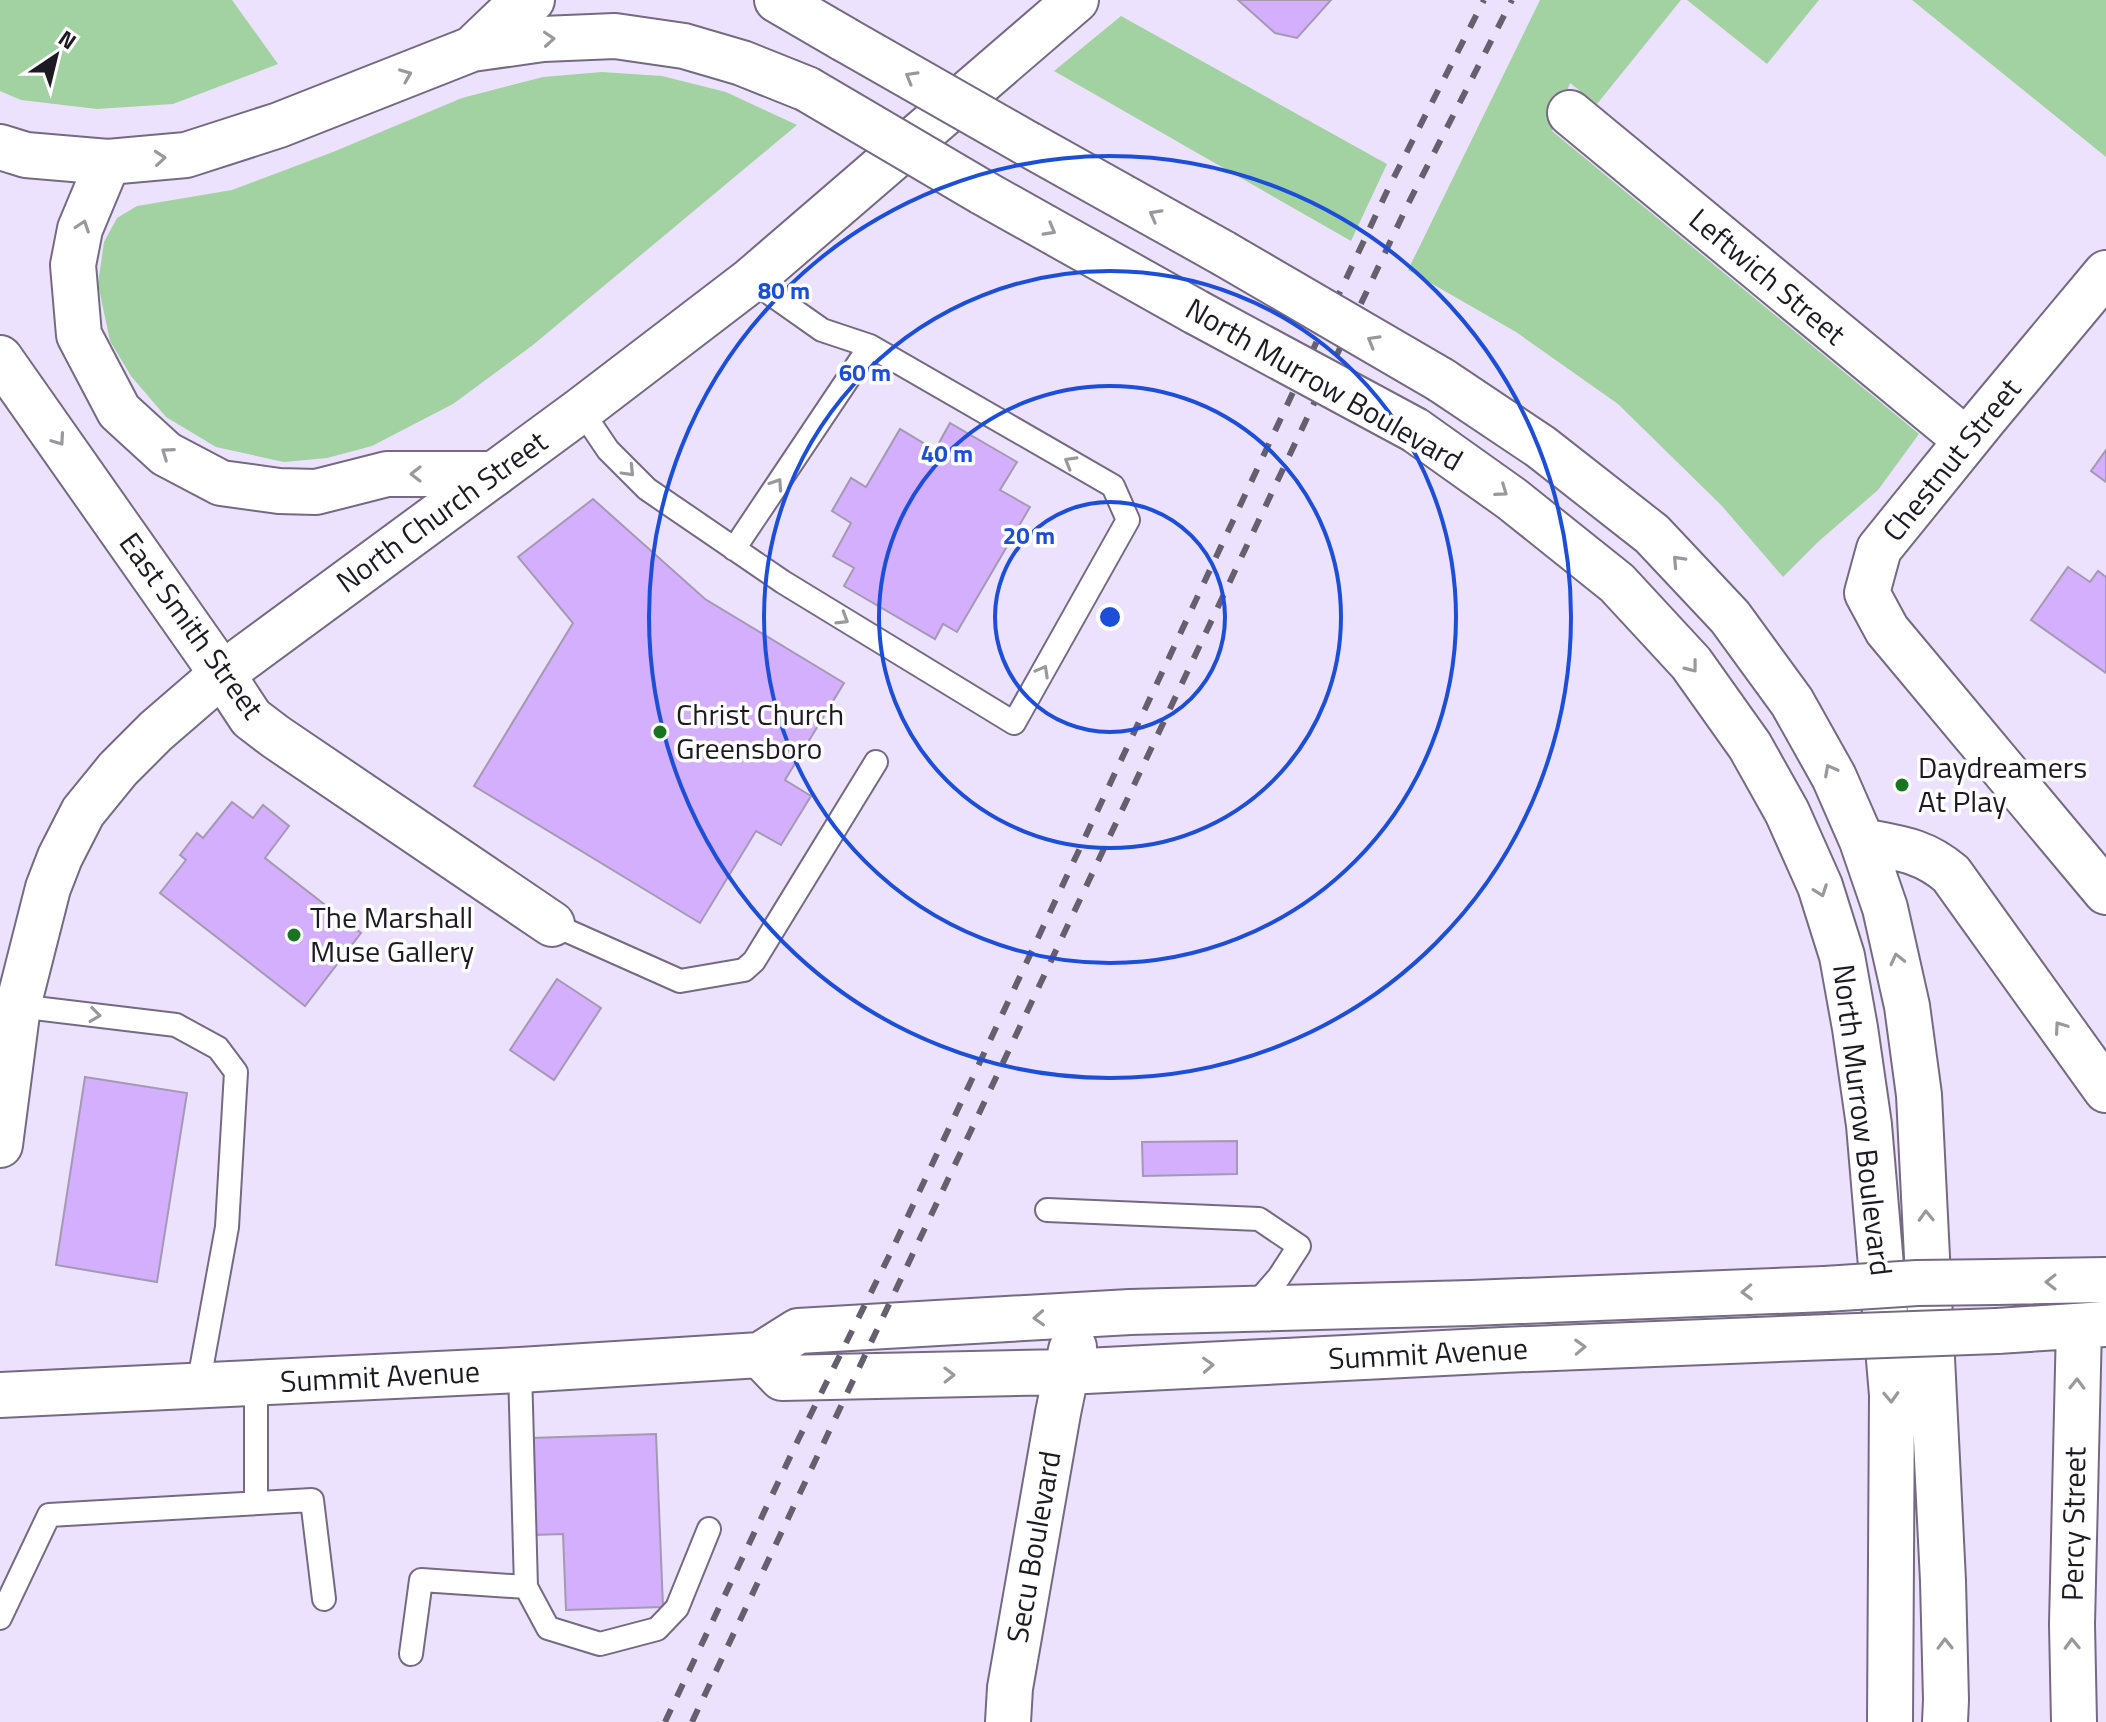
<svg xmlns="http://www.w3.org/2000/svg" width="2106" height="1722" font-family="'Titillium Web',sans-serif">
<style>
.green{fill:#a2d2a1}
.building{fill:#d3affd;stroke:#a499b2;stroke-width:2}
.lines{fill:none;stroke-linecap:round;stroke-linejoin:round}
.service-casing{stroke:#746a81;stroke-width:26}
.minor-casing{stroke:#746a81;stroke-width:48}
.tertiary-casing{stroke:#746a81;stroke-width:48}
.primary-casing{stroke:#746a81;stroke-width:48}
.service{stroke:#fff;stroke-width:22}
.minor{stroke:#fff;stroke-width:44}
.tertiary{stroke:#fff;stroke-width:44}
.primary{stroke:#fff;stroke-width:44}
.rail{stroke:#665f6e;stroke-width:6;stroke-dasharray:14 14;stroke-linecap:butt}
.primary-bridge-casing{stroke:#746a81;stroke-width:48;stroke-linecap:butt}
.primary-bridge{stroke:#fff;stroke-width:44}
.oneway{stroke:#9a989c}
.ring{fill:none;stroke:#1d4ed8;stroke-width:4}
.poi-dot{fill:#197421;stroke:#fff;stroke-width:3}
.labels{text-anchor:middle;stroke-width:7;stroke-linejoin:round;paint-order:stroke}
.street-label{font-size:30px;fill:#1e1a23;stroke:#fff}
.poi-label{font-size:30px;fill:#1e1a23;stroke:#fff;text-anchor:start}
.centre{fill:#1d4ed8;stroke:#fff;stroke-width:4}
.ring-label{font-size:24px;text-anchor:middle;font-weight:bold;fill:#1d4ed8;stroke:#fff;stroke-width:7;stroke-linejoin:round;paint-order:stroke}
</style>
<rect width="100%" height="100%" fill="#ede2fd"/>
<!-- green -->
<path class="green" d="M0,0H232L278,64L173,104L97,109L21,100L0,91Z
M1540,0H1681L1597,104L1570,83L1552,131L1919,434L1878,490L1818,542L1783,577L1722,506L1618,404L1516,332L1408,270Z
M1687,0H1819L1767,64Z
M1912,0H2106V157Z
M1121,16L1387,164L1351,241L1054,71Z
M602,72L662,76L726,92L797,125L533,345L453,404L372,446L327,458L284,462L216,447L166,417L131,376L110,341L98,284L104,242L117,218L137,206L232,190L333,152L462,98L543,77Z"/>
<!-- building -->
<path class="building" d="M1238,0H1331L1297,38L1275,33Z
M950,423L1017,462L1000,490L1030,507L957,632L943,624L935,639L844,586L854,568L833,556L851,523L832,511L851,478L866,487L900,429L935,450Z
M2106,450V482L2091,471Z
M593,499L705,599L844,683L785,780L811,796L781,845L756,831L700,923L474,786L573,623L518,557Z
M2068,567L2090,582L2098,571L2106,577V673L2031,620Z
M232,802L253,818L263,805L289,826L265,858L361,933L305,1006L160,893L186,860L180,855L197,833L203,838Z
M557,979L601,1008L554,1080L510,1050Z
M85,1077L187,1093L157,1282L56,1265Z
M1237,1141V1174L1143,1176L1142,1142Z
M656,1434L663,1607L566,1610L563,1534L533,1535L530,1438Z"/>
<g class="lines">
<!-- service casing -->
<g class="service-casing">
<path id="service" d="M581,410L608,450L647,489L783,582L1014,723L1128,520L1113,486L870,346L822,330L751,280
M734,549L870,346
M552,924L680,981L744,970L754,961L876,762
M18,1006L176,1025L218,1048L236,1072L227,1227L198,1386
M1047,1210L1259,1219L1299,1246L1279,1277L1251,1309
M520,1370L526,1587L548,1628L600,1644L657,1629L677,1608L709,1529
M256,1383V1503
M0,1618L49,1515L312,1500L324,1599
M411,1654L421,1580L526,1587"/>
</g>
<!-- minor casing -->
<g class="minor-casing">
<path id="minor" d="M1570,113L1966,440
M2106,273L1985,418L1879,549L1867,593L1887,630L2106,892
M222,674L251,718L276,737L552,924"/>
</g>
<!-- tertiary casing -->
<g class="tertiary-casing">
<path id="tertiary" d="M0,1145L18,1006L48,888L60,857L83,812L118,769L156,731L222,674L581,410L751,280L1076,0"/>
</g>
<!-- primary casing -->
<g class="primary-casing">
<path id="primary" d="M777,0L844,39
M472,49L543,39L615,36L684,46L742,63L807,89
M1028,144L1223,253
M0,147L26,155L108,162L186,155L279,125L472,49L518,5L532,0
M108,162L80,229L73,265L79,335L119,411L166,454L221,483L279,491L316,492L387,474H494
M982,192L1196,312
M0,358L222,674
M1441,380L1541,447L1652,534L1730,617L1792,702L1834,777L1862,841L1885,908L1907,1006L1919,1095L1943,1581L1946,1700L1945,1722
M1415,430L1512,499L1617,583L1691,663L1750,746L1787,812L1820,886L1842,956L1855,1028L1869,1125L1877,1219L1892,1395L1890,1722
M1862,841C1898,848 1923,850 1951,874L2106,1090
M1995,1282L2106,1280
M1997,1331L2106,1324
M760,1355L782,1378L1066,1372L1503,1350L1830,1337
M0,1395L520,1370L760,1355L798,1331L833,1329L1130,1312L1471,1303L1825,1289
M1008,1722L1010,1688L1058,1413L1071,1350L1074,1347
M2074,1722L2072,1624L2079,1326"/>
</g>
<!-- service -->
<use href="#service" class="service"/>
<!-- minor -->
<use href="#minor" class="minor"/>
<!-- tertiary -->
<use href="#tertiary" class="tertiary"/>
<!-- primary -->
<use href="#primary" class="primary"/>
<!-- rail -->
<path class="rail" d="M665,1722L799,1438L893,1248L1389,187L1484,0
M692,1722L1408,204L1512,0"/>
<!-- primary-bridge casing -->
<g class="primary-bridge-casing">
<path id="primary-bridge" d="M844,39L1028,144
M807,89L982,192
M1223,253L1441,380
M1196,312L1415,430
M1825,1289L1917,1283L1995,1282
M1830,1337L1997,1331"/>
</g>
<!-- primary-bridge -->
<use href="#primary-bridge" class="primary-bridge"/>
</g>
<!-- one-way arrows -->
<defs><path id="oneway-chevron" d="M-2-3.5L2.5 0L-2 3.5" fill="none" stroke-width="1.6" stroke-linecap="round" stroke-linejoin="round" transform="scale(2)"/></defs>
<g class="oneway">
<use href="#oneway-chevron" transform="translate(549 39) rotate(-4)"/>
<use href="#oneway-chevron" transform="translate(406 75) rotate(-22)"/>
<use href="#oneway-chevron" transform="translate(911 77) rotate(-150)"/>
<use href="#oneway-chevron" transform="translate(160 158) rotate(-5)"/>
<use href="#oneway-chevron" transform="translate(1155 215) rotate(-151)"/>
<use href="#oneway-chevron" transform="translate(83 226) rotate(-71)"/>
<use href="#oneway-chevron" transform="translate(1050 230) rotate(29)"/>
<use href="#oneway-chevron" transform="translate(1373 341) rotate(-150)"/>
<use href="#oneway-chevron" transform="translate(59 440) rotate(55)"/>
<use href="#oneway-chevron" transform="translate(167 453) rotate(-145)"/>
<use href="#oneway-chevron" transform="translate(1070 462) rotate(-150)"/>
<use href="#oneway-chevron" transform="translate(629 471) rotate(46)"/>
<use href="#oneway-chevron" transform="translate(416 474) rotate(180)"/>
<use href="#oneway-chevron" transform="translate(777 484) rotate(-56)"/>
<use href="#oneway-chevron" transform="translate(1502 491) rotate(35)"/>
<use href="#oneway-chevron" transform="translate(1678 561) rotate(-133)"/>
<use href="#oneway-chevron" transform="translate(843 619) rotate(31)"/>
<use href="#oneway-chevron" transform="translate(1692 667) rotate(52)"/>
<use href="#oneway-chevron" transform="translate(1043 671) rotate(-61)"/>
<use href="#oneway-chevron" transform="translate(1830 770) rotate(-118)"/>
<use href="#oneway-chevron" transform="translate(1821 891) rotate(70)"/>
<use href="#oneway-chevron" transform="translate(1897 959) rotate(-103)"/>
<use href="#oneway-chevron" transform="translate(95 1015) rotate(7)"/>
<use href="#oneway-chevron" transform="translate(2060 1027) rotate(-125)"/>
<use href="#oneway-chevron" transform="translate(1926 1216) rotate(-92)"/>
<use href="#oneway-chevron" transform="translate(2051 1282) rotate(180)"/>
<use href="#oneway-chevron" transform="translate(1747 1292) rotate(178)"/>
<use href="#oneway-chevron" transform="translate(1039 1318) rotate(177)"/>
<use href="#oneway-chevron" transform="translate(1580 1347) rotate(-2)"/>
<use href="#oneway-chevron" transform="translate(1208 1365) rotate(-3)"/>
<use href="#oneway-chevron" transform="translate(949 1375) rotate(-1)"/>
<use href="#oneway-chevron" transform="translate(2077 1384) rotate(-89)"/>
<use href="#oneway-chevron" transform="translate(1891 1397) rotate(88)"/>
<use href="#oneway-chevron" transform="translate(1945 1644) rotate(-91)"/>
<use href="#oneway-chevron" transform="translate(2072 1644) rotate(-92)"/>
</g>
<!-- distance rings -->
<g class="ring">
<circle cx="1110" cy="617" r="115"/>
<circle cx="1110" cy="617" r="231"/>
<circle cx="1110" cy="617" r="346"/>
<circle cx="1110" cy="617" r="461"/>
</g>
<!-- markers -->
<g class="poi-dot">
<circle cx="660" cy="732" r="8"/>
<circle cx="1902" cy="785" r="8"/>
<circle cx="294" cy="935" r="8"/>
</g>
<g class="labels">
<!-- street labels -->
<g class="street-label">
<text transform="translate(1767 277) rotate(40)" y="10">Leftwich Street</text>
<text transform="translate(1324 385) rotate(30)" y="10">North Murrow Boulevard</text>
<text transform="translate(1952 460) rotate(-51)" y="10">Chestnut Street</text>
<text transform="translate(442 512) rotate(-36)" y="10">North Church Street</text>
<text transform="translate(191 626) rotate(54)" y="10">East Smith Street</text>
<text transform="translate(1862 1120) rotate(83)" y="10">North Murrow Boulevard</text>
<text transform="translate(1428 1354) rotate(-3)" y="10">Summit Avenue</text>
<text transform="translate(380 1377) rotate(-3)" y="10">Summit Avenue</text>
<text transform="translate(2074 1524) rotate(-89)" y="10">Percy Street</text>
<text transform="translate(1034 1547) rotate(-80)" y="10">Secu Boulevard</text>
</g>
<!-- poi labels -->
<g class="poi-label">
<text x="676" y="725">Christ Church<tspan x="676" dy="34">Greensboro</tspan></text>
<text x="1918" y="778">Daydreamers<tspan x="1918" dy="34">At Play</tspan></text>
<text x="310" y="928">The Marshall<tspan x="310" dy="34">Muse Gallery</tspan></text>
</g>
</g>
<circle cx="1110" cy="617" r="12" class="centre"/>
<g class="ring-label">
<text x="784" y="299">80 m</text>
<text x="865" y="381">60 m</text>
<text x="947" y="462">40 m</text>
<text x="1029" y="544">20 m</text>
</g>
<!-- north arrow -->
<g transform="translate(56 56) rotate(35)" stroke="#ffffff" stroke-width="6" paint-order="stroke">
<path d="M0-6L14 30L0 20L-14 30Z" fill="#1e1a23"/>
<text y="-12" font-size="22" font-weight="bold" text-anchor="middle" fill="#1e1a23">N</text>
</g>
</svg>
